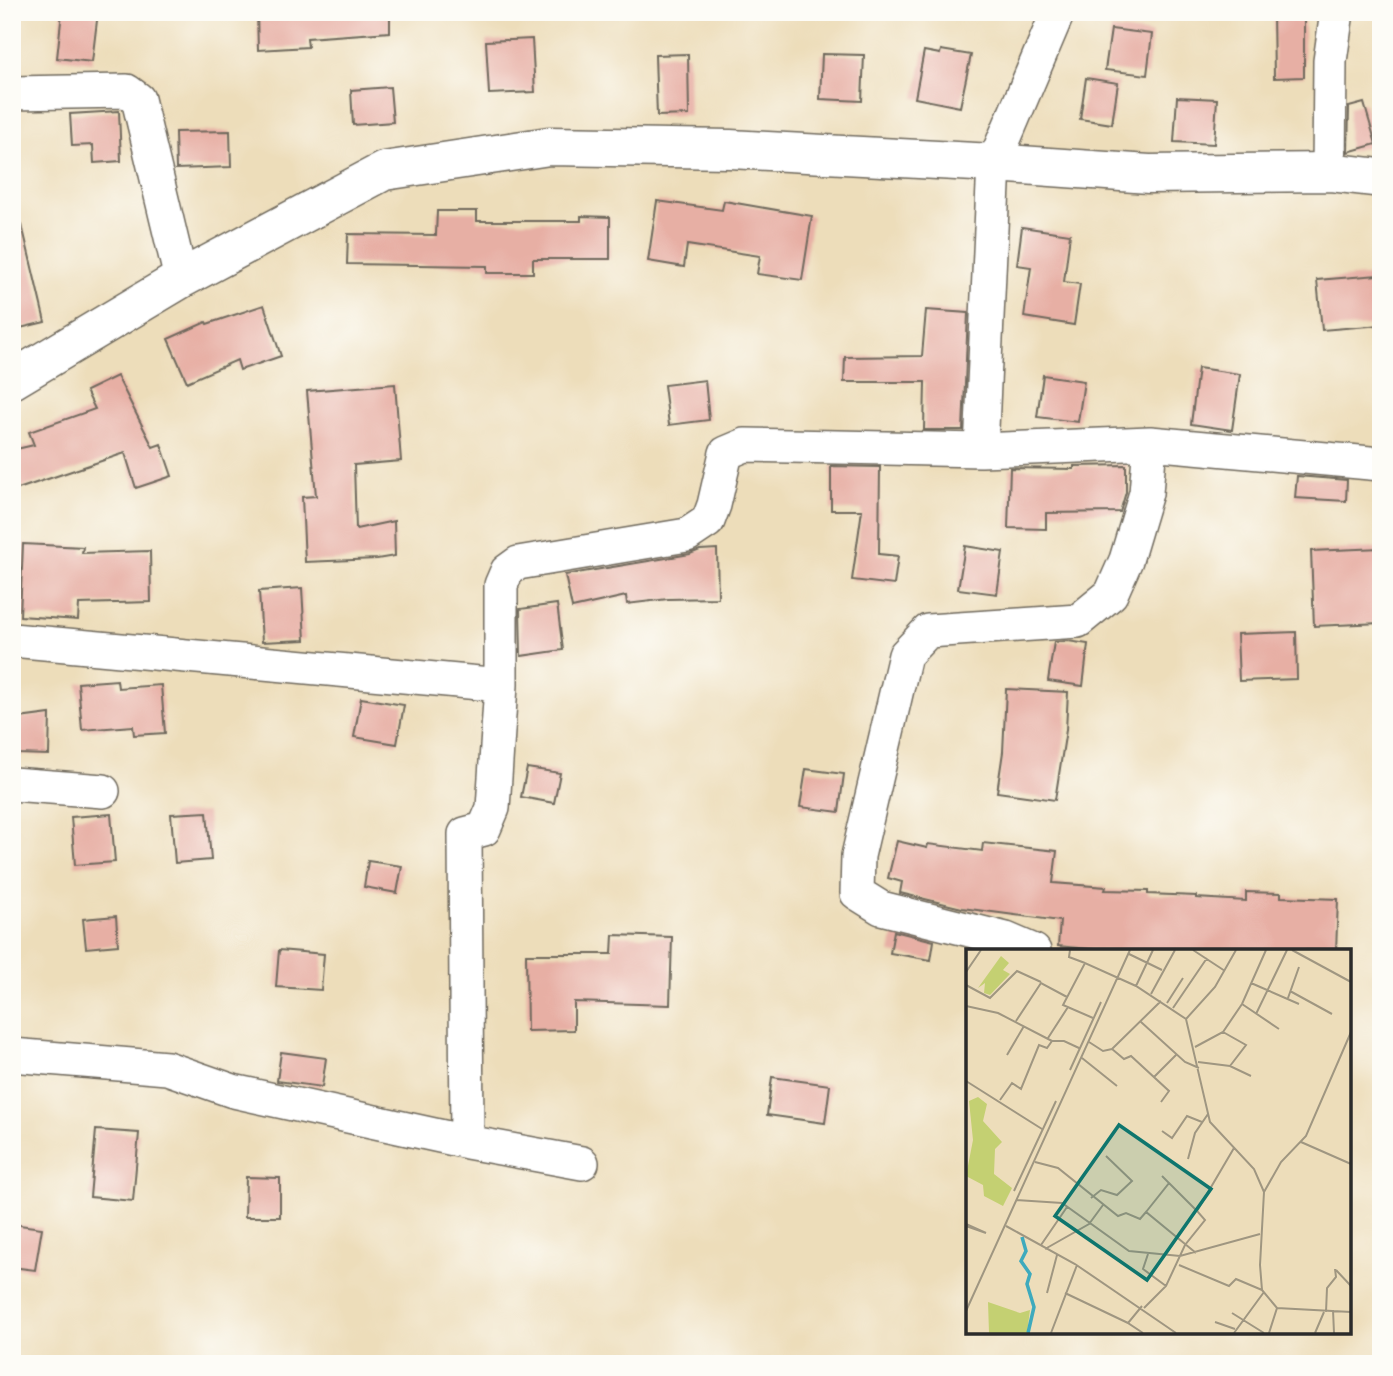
<svg xmlns="http://www.w3.org/2000/svg" width="1393" height="1376" font-family="'Comic Neue',sans-serif">
<style>
.building{fill:#e7afa4}
.lines{fill:none;stroke-linecap:round;stroke-linejoin:round}
.minor-casing{stroke:#6f695d;stroke-width:36}
.tertiary-casing{stroke:#6f695d;stroke-width:41}
.minor{stroke:#fff;stroke-width:33}
.tertiary{stroke:#fff;stroke-width:38}
.inset-river{fill:none;stroke:#3eaabd;stroke-width:3.5}
.inset-road{fill:none;stroke:#9f9681;stroke-width:2}
.view{fill:#0f766e;fill-opacity:0.15;stroke:#0f766e;stroke-width:3.5}
.inset-edge{fill:none;stroke:#2b2b2b;stroke-width:3.5}
</style>
<rect width="100%" height="100%" fill="#fdfcf7"/>
<filter id="ink" filterUnits="userSpaceOnUse"><feTurbulence type="fractalNoise" baseFrequency=".0143" numOctaves="2"/><feDisplacementMap in="SourceGraphic" scale="14" xChannelSelector="R" yChannelSelector="G"/><feConvolveMatrix kernelMatrix="1 2 1 2 8 2 1 2 1" color-interpolation-filters="sRGB"/></filter>
<filter id="wash" filterUnits="userSpaceOnUse"><feTurbulence type="fractalNoise" baseFrequency=".00686" numOctaves="4" result="noise"/><feDisplacementMap in="SourceGraphic" scale="28" xChannelSelector="R" yChannelSelector="G"/><feGaussianBlur stdDeviation="1.57" result="paint"/><feColorMatrix in="noise" values="0 0 0 0 0 0 0 0 0 0 0 0 0 0 0 0 0 1.4 0 .05"/><feComposite in="paint" operator="in"/></filter>
<g filter="url(#wash)">
<rect width="100%" height="100%" fill="#edddba"/>
<g id="blocks">
<!-- building -->
<path class="building" d="M62,12H98L92,62L57,58Z
M257,12H390V32L307,38L308,47L258,50Z
M1273,12H1304V77L1274,78Z
M1111,29L1152,34L1147,75L1105,70Z
M532,39L535,92L489,94L486,41Z
M941,50L971,55L960,107L915,98L924,51L940,54Z
M688,54L689,115L657,116L655,55Z
M822,54L864,55L862,101L820,99Z
M1086,78L1118,83L1112,124L1080,119Z
M390,87L393,122L353,125L351,90Z
M1177,97L1217,99L1214,144L1174,142Z
M1364,103L1376,144L1348,152L1349,107Z
M119,111L121,161L94,163L93,145L72,146L70,114Z
M230,131L231,167L176,169L175,132Z
M657,201L722,210L724,201L812,216L802,280L757,274L760,256L687,245L684,267L648,261Z
M437,211H477V221H581V216L610,217V259H533V273H487V266L347,264L348,234L436,235Z
M22,225L45,322L12,330V226Z
M1022,227L1070,234L1064,282L1080,284L1074,325L1024,317L1031,267L1017,265Z
M1378,275L1381,325L1322,330L1317,280Z
M264,305L281,356L240,370L237,360L187,382L168,339L206,322L207,324Z
M926,310L968,313L963,430H924L925,382H844L845,357L922,356Z
M1198,368L1240,374L1232,430L1191,424Z
M1043,375L1084,381L1078,422L1037,417Z
M117,376L153,447L161,444L172,476L136,488L125,453L12,491V450L34,445L29,432L95,409L86,391Z
M705,380L709,420L669,425L664,385Z
M395,384L401,461L354,465L356,529L394,521L395,556L377,559L305,562L302,497L316,496L307,391Z
M1126,465V492L1120,512L1046,513V529L1008,528L1010,468L1074,469V466Z
M831,466L880,467L879,554L898,556L894,585L852,580L862,510H831Z
M1297,476L1347,480L1346,501L1295,498Z
M23,544L83,547L82,553L150,551L151,602L79,604L78,620L20,616Z
M965,546L1003,552L997,594L958,589Z
M1381,548V623L1314,626L1311,551Z
M717,549L718,598L668,599L627,604L626,596L572,608L565,575L690,554L700,550Z
M302,588L305,640L262,642L259,591Z
M557,604L563,650L521,656L520,609Z
M1296,632L1297,679L1239,681L1237,634Z
M1068,641L1088,644L1083,686L1048,681L1054,642Z
M117,680L118,688L161,685L165,733L134,735L133,726L82,730L78,683Z
M1006,689L1068,692L1066,730L1055,800L997,792L1003,752Z
M361,698L404,705L397,744L354,737Z
M50,714L49,755L18,754L12,732V719Z
M527,768L560,773L554,803L521,797Z
M806,769L844,774L839,812L800,807Z
M207,812L211,860L175,863L171,814Z
M111,814L115,862L75,865L71,817Z
M897,841L927,848L928,844L982,851L983,843L1057,851L1053,883L1106,887L1105,890L1148,891V894L1196,896V898L1246,901V892L1281,893V897L1338,899L1336,951L1238,949V951H1109L1058,946L1060,921L962,908L900,893L902,882L888,878Z
M368,861L402,866L397,893L364,887Z
M116,916L118,945L86,948L83,919Z
M894,931L934,941L931,960L890,953Z
M613,935L672,937L670,1005L574,1002V1030L527,1031L526,954H612Z
M279,950L324,954L321,990L276,987Z
M281,1052L326,1058L322,1087L277,1081Z
M772,1077L830,1085L825,1123L767,1115Z
M96,1130L139,1133L133,1201L90,1197Z
M246,1177L280,1178V1217H245Z
M12,1224L42,1228L35,1270L12,1267Z"/>
</g>
</g>
<g filter="url(#ink)">
<use href="#blocks" fill-opacity="0" stroke="#6f695d" stroke-width="2"/>
<g class="lines">
<!-- minor casing -->
<g class="minor-casing">
<path id="minor" d="M12,93L127,91L138,99L181,279
M1329,172L1330,61L1337,12
M981,450L994,163L1058,12
M12,640L501,685V585L507,571L518,563L687,535L708,521L714,505L726,453L745,445L981,450L1150,443L1381,464
M501,685L493,808L484,829L465,834L467,1142L582,1163
M12,784L103,791
M1034,951L1006,939L881,908L857,893L858,856L905,655L928,631L1078,621L1111,594L1126,560L1146,493L1150,443
M12,1055L167,1068L233,1091L467,1142"/>
</g>
<!-- tertiary casing -->
<g class="tertiary-casing">
<path id="tertiary" d="M12,380L181,279L384,171L549,146L730,149L994,163L1149,174L1329,172L1381,178"/>
</g>
<!-- minor -->
<use href="#minor" class="minor"/>
<!-- tertiary -->
<use href="#tertiary" class="tertiary"/>
</g>
</g>
<!-- overview -->
<g transform="translate(966 949)">
<rect width="385" height="385" fill="#edddba"/>
<path d="M35,7L43,14L37,21L44,25L24,46L18,44L19,34L12,39ZM12,148L21,155L17,172L36,193L29,200L28,225L46,239L37,257L18,247L17,236L0,227L7,191L3,152ZM22,353L54,364L64,361L61,384H23Z" fill="#c4d072"/>
<path class="inset-river" d="M56,288L60,302L55,312L64,325L61,335L68,358L62,384"/>
<path class="inset-road" d="M104,1L103,8L119,14M227,1L259,22M326,1L385,33M163,5L196,21M0,23L15,1M285,34L333,55M0,36L24,49L51,22L75,33M170,37L187,1M324,42L366,65M185,45L209,1M322,49L333,18M195,52L146,100L158,110L165,107L203,142L195,153M201,54L217,29M276,55L313,80M0,57L32,64L86,92M207,59L241,9M290,65L321,1M127,69L97,56L119,14L170,37L220,70L244,173L288,220L298,243M220,70L249,38L270,1M50,72L75,34L101,48M175,73L219,113L233,119M257,83L280,96L264,117M385,83L340,187L315,213L298,243L294,316L296,341L311,359L385,363M82,89L102,58M123,93L137,102L146,100M229,98L257,83L276,55L300,1M41,106L58,77M116,109L151,137M232,113L264,117L285,127M104,121L135,53M188,128L210,106M0,132L76,180M34,151L46,134L55,140L73,96L81,99L86,92H98L113,99M196,182L206,189L221,167L236,173M335,193L385,215M222,210L229,184L242,165M69,213L92,219L152,267L160,264L174,270L180,263L230,304M203,234L231,262M48,242L90,152M125,249L135,241L151,246L166,232L140,207M50,251L96,254L163,302L214,307L294,285M180,263L203,234L196,227M0,275L20,284L0,277M40,277L109,315L210,384M75,296L101,258M79,300L123,275L137,256M182,305L177,320L200,337M213,316L263,337L270,330L296,341M370,321L385,337M81,344L91,306M99,344L162,374M176,357L162,374L177,384M178,359L200,337L219,296L239,271L231,262L268,199M367,361L368,384M0,362L164,1M360,363L361,339L370,328L369,320M266,364L298,384M249,373L269,380M85,384L111,316M268,384L298,343M303,384L311,359M349,384L358,363"/>
<path class="view" d="M153,176L245,240L181,331L89,267Z"/>
<rect width="385" height="385" class="inset-edge"/>
</g>
<!-- margin -->
<rect width="1393" height="1376" fill="none" stroke="#fdfcf7" stroke-width="42"/>
</svg>
